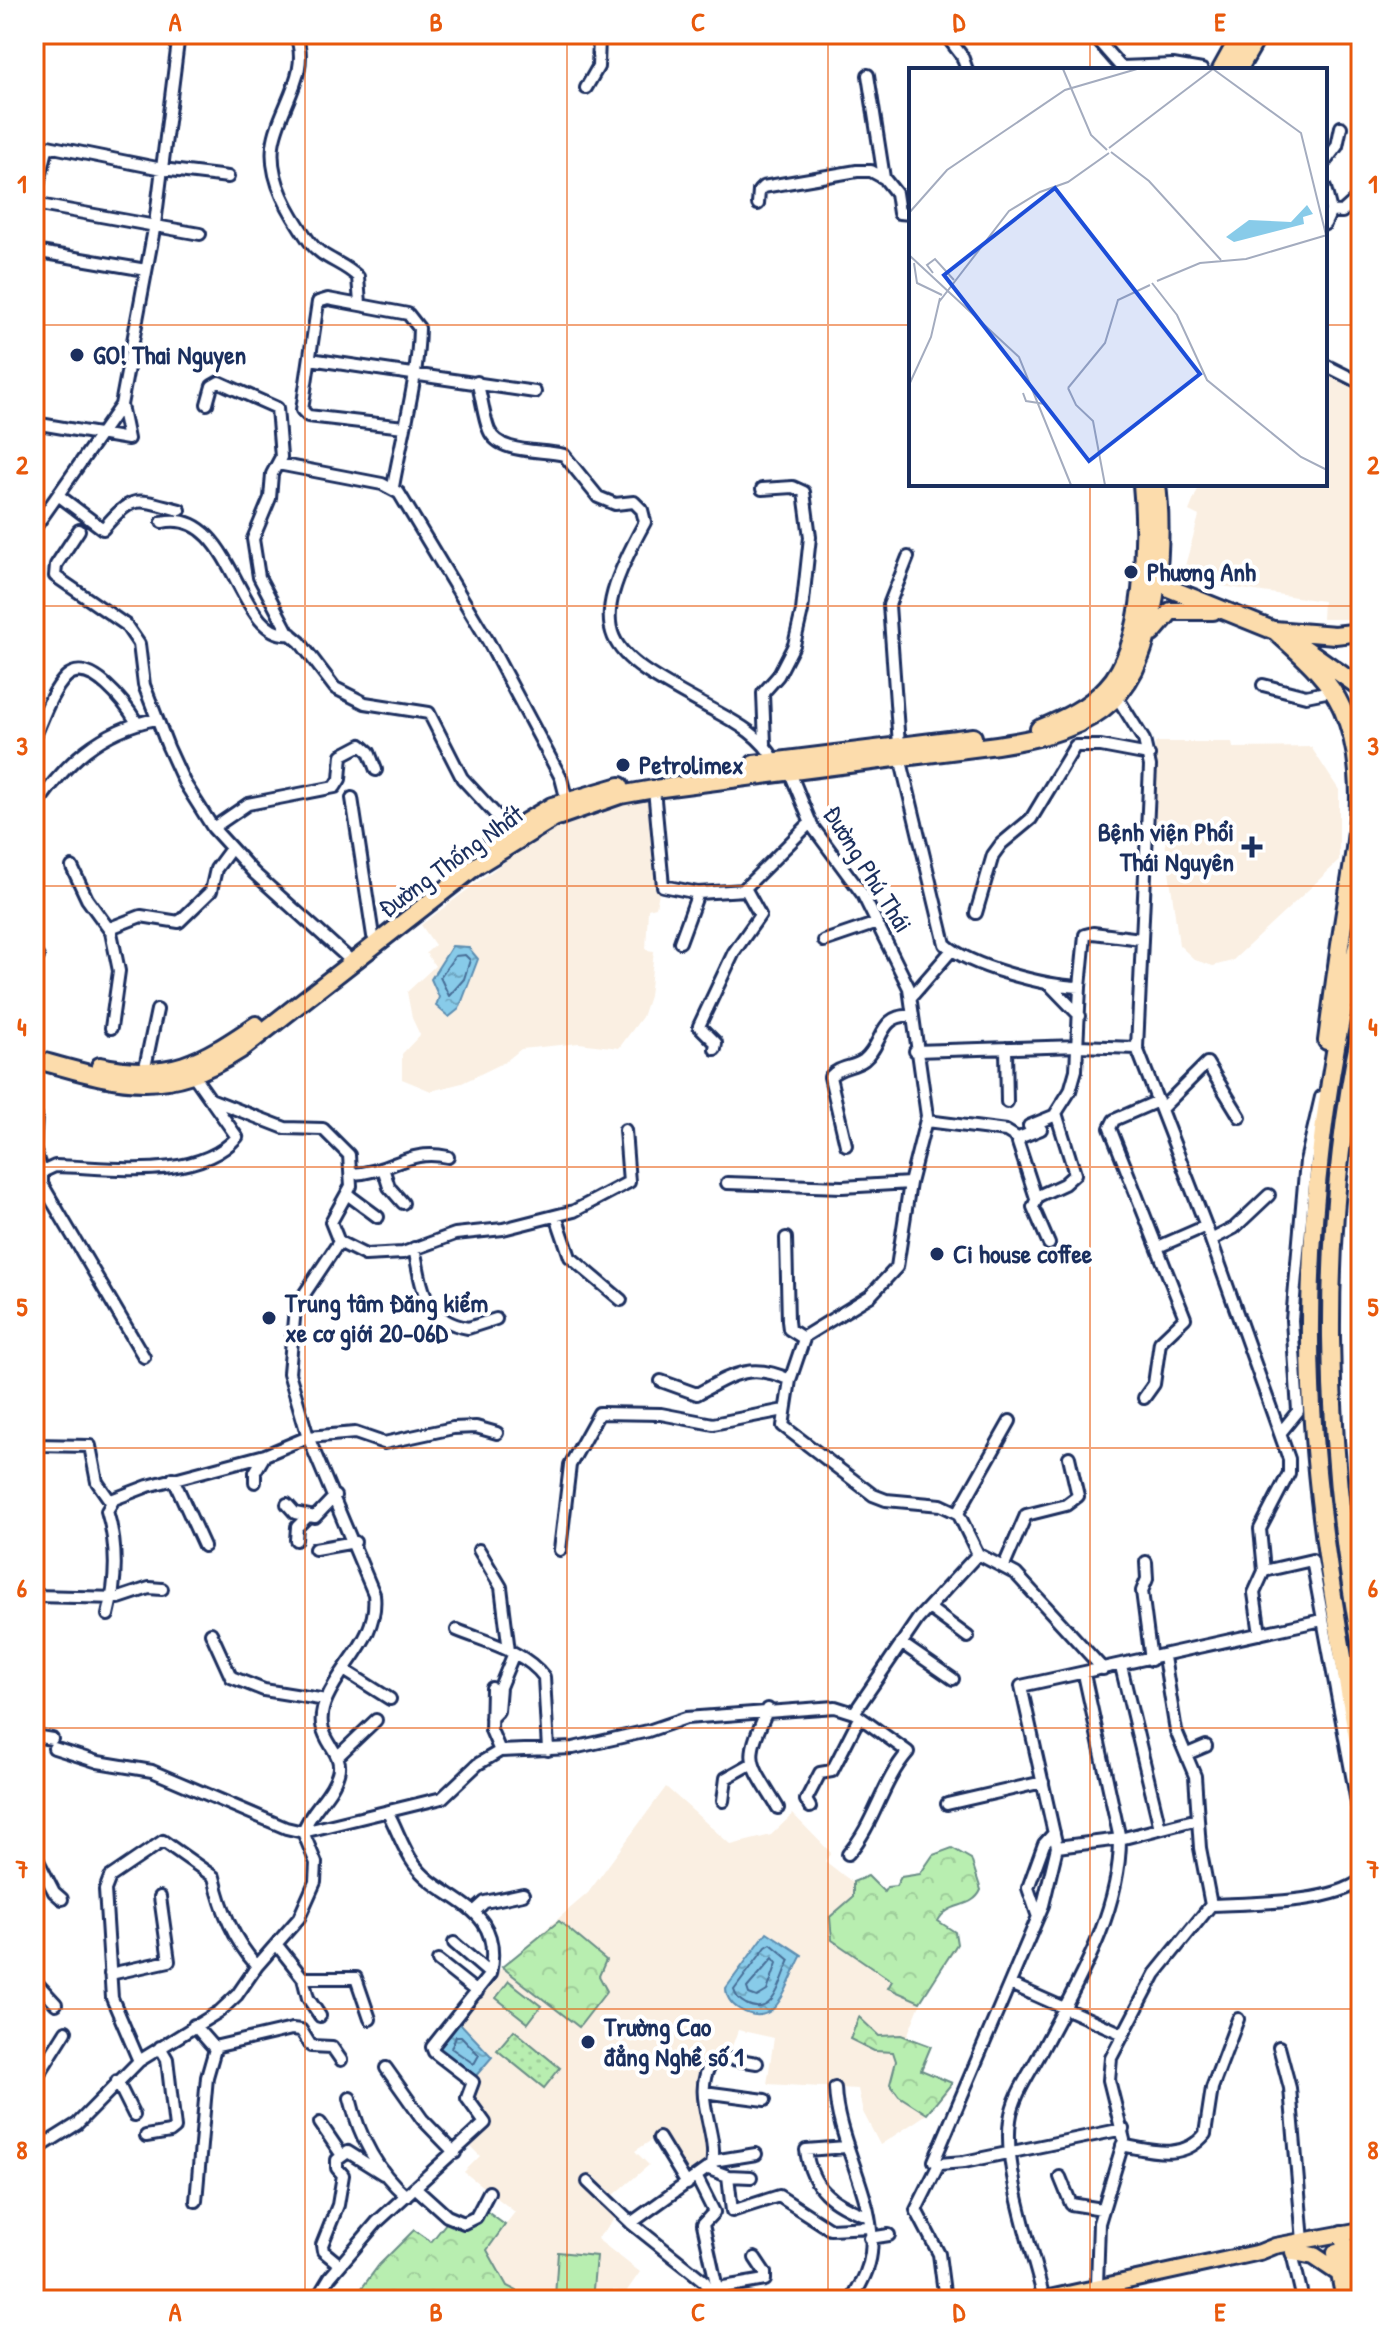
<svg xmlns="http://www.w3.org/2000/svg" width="1395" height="2334" font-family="'Patrick Hand',sans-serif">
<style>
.built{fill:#faefe2}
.grass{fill:url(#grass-dots);stroke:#6a8e87;stroke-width:2}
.forest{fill:url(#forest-crowns);stroke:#6a8e87;stroke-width:2}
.garden{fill:#b8eeb0;stroke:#6a8e87;stroke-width:2}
.water{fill:url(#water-ripples);stroke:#5c8db1;stroke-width:2}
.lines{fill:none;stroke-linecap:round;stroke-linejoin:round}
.shore{stroke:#476d96;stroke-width:2}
.minor-casing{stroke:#1b2f5e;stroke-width:16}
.major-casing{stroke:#1b2f5e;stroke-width:20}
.highway-casing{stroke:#1b2f5e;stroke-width:22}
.minor{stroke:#fff;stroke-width:10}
.major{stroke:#fcdcac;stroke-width:14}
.highway{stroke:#fcdcac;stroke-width:16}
.grid{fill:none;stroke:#e8590c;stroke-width:2;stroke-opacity:0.55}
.poi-dot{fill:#1b2f5e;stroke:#fff;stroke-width:3}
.labels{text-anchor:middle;stroke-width:8;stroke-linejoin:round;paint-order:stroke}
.poi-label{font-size:26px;font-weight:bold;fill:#1b2f5e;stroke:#fff;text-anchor:start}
.street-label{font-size:26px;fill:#1b2f5e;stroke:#fff}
.inset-road{fill:none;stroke:#a4acbf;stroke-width:2}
.view{fill:#1d4ed8;fill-opacity:0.15;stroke:#1d4ed8;stroke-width:4}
.inset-edge{fill:none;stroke:#1b2f5e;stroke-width:4}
.neatline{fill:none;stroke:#e8590c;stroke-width:3}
.grid-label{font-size:26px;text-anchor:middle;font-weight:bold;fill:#e8590c}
</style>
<defs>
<pattern id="grass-dots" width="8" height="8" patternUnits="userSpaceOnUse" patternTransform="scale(2)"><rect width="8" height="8" fill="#b8eeb0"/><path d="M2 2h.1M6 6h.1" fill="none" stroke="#9ecc9a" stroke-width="1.8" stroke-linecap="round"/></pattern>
<pattern id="forest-crowns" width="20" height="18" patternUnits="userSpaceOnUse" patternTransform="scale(2)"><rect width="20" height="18" fill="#b8eeb0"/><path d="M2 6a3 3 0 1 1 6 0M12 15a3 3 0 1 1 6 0" fill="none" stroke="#9ecc9a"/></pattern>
<pattern id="water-ripples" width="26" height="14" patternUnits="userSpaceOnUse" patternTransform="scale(2)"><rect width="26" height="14" fill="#88cbe9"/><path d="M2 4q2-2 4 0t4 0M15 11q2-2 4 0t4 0" fill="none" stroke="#6ea5c0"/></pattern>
</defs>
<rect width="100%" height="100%" fill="#fff"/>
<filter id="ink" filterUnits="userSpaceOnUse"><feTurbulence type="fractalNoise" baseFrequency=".0125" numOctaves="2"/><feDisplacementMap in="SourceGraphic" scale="16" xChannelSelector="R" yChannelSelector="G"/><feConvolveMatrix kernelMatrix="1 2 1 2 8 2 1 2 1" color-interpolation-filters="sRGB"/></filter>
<g filter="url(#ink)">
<!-- built -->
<path class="built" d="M1325,373L1361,392V619H1322L1323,601L1181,580L1199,516L1189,511L1200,484H1325Z
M1155,742H1232L1233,748L1311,747L1339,790V861L1232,961L1213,966L1195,960L1179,945L1164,833L1152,831Z
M652,799L660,888L656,907L648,909L646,950L654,951L649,996L642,1017L619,1048L579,1043L521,1049L505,1062L462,1083L431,1091L402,1079V1054L420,1035L412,1018L407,992L435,966L426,953L435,945L421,925L549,828L610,807Z
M666,1787L731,1845L771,1835L793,1814L831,1853L825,1861L852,1882L868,1876L885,1893L910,1910L952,1929L956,1936V1949L926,1990L907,2036L931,2046L922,2070L952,2083L947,2092L927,2114L880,2145L863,2112L858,2089L767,2084L774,2038L738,2030L730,2052L712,2056L702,2074L708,2166L687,2178L661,2134L635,2151L649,2165L614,2195L594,2176L585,2185L617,2216L597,2239L640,2272L626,2292L613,2290L611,2300H353L379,2265L414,2230L431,2242L447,2222L468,2227L479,2221L486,2211L505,2225L515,2212L464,2172L480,2156L468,2144L492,2122L471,2101L474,2078L437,2048L502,1967L588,1893Z"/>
<!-- grass -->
<path class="grass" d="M514,2030L560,2068L544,2088L497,2050Z"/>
<!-- forest -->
<path class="forest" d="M952,1848L971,1859L981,1890C972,1910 948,1901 938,1921L955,1932L957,1944L920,2002L888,1988L892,1981L832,1940L830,1917L853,1897V1882L868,1876L884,1892L887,1887L896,1886L901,1877L920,1874L933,1855Z
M559,1921L606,1960L599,1976L607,1991L579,2027L502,1967Z
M859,2017L879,2036L901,2035L931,2046L921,2070L952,2083L927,2114L899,2096L890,2084L896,2061L893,2052L874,2051L850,2039Z
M486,2211L505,2225L487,2250L507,2286L525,2295V2300H353L379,2265L414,2230L431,2242L447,2222C463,2230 477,2227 486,2211Z"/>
<!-- garden -->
<path class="garden" d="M509,1981L541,2006L528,2023L496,1998Z
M558,2252L596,2256L592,2300L555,2297Z"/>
<!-- water -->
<path class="water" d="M452,946L468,947L478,959L459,1009L449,1017L436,1006L439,997L431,979Z
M767,1932L802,1955C788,1978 779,2034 739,2009C731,2004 726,1998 726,1988Z
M458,2021L492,2057L474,2078L437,2048Z"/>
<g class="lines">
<!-- shore -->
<path class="shore" d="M465,955L470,960L464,979L449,996L440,977L455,956Z
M771,1944L790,1960C781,1978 775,2019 746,2004C739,2000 736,1997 734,1990L766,1947Z
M773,1958L777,1963L767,1991L757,1997L749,1994L747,1988Z
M456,2036H461L479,2055L474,2064L451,2048Z"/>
<!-- minor casing -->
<g class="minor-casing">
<path id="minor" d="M295,34C313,72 277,109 273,146C269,180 290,214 309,241C322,259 343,262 358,277L360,304
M945,34L962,56L967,70
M1092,34L1121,67L1173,65L1202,70
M868,75L884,178L896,193L899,213L911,214
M586,88L598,67L599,38L619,34
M1325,162L1337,146L1341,127
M1325,188L1331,211
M34,201L48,146L162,169L228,177
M34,204L200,234
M758,204L759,191L763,187L857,171H871L884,178
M1325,224L1331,211L1342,212L1361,195
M34,251L146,270
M310,359L535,392
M1325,365L1361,383
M477,382C482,397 483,415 489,430C499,455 543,449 564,455L598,497L615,504L634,502L642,510L645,522C579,642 607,652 715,711C739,724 761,736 775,761
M207,404L212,386L219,382L277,408L281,457L272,474L270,498L253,539L259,577L288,632L300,642L335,688L365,703L429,713L462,778L510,830
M34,423L128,439L121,405
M278,464L382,484L399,493L488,641L561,778L567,801
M393,487C402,435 418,380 419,328L408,314L328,299L318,302L302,410L308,416L404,427
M762,489L793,487L804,492L810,537L802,611L794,645L778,676L763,693L765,744
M58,495L103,529C134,493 136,499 180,510
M162,522C235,506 236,641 291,634
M34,529L121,405L155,224L179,34
M79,530L56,565L55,576L126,625L139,644L144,685L168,747L184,782L213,828L254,873L347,957
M1263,685L1306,696L1331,691
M1117,697L1144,740L1150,766L1137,1048L1206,1226L1289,1459V1473L1260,1529L1264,1571L1254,1593L1260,1634
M34,738C43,718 51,692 66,677C90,655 127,706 137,723
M899,745L889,605L908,557
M900,757L945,944C970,967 1046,986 1080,987L1076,1070L1070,1091L1056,1113L1075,1174L1064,1184L1038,1196L1033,1207L1049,1244
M789,770L812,826L863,895L909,988L927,1116L910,1183L897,1267L870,1296L805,1336L790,1380L783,1426L873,1495L886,1500L941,1505L958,1513L978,1554L1016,1574L1103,1669
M654,789L663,886L698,893
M352,798L373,936
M34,809C65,763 100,730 156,719
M213,828L248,804L335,787L340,779L342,755L361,745L369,752L376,770
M72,867L87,899L111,932L119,971L111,1028
M976,913L993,855L1001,844L1031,819L1075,746H1101L1149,755
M110,928L141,916L179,922L211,891L216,869L230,850
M824,941L877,923
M680,942L698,893L745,890
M34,955L38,957
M1051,986L1080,1016
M1080,987L1085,935L1093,933L1141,939
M912,996L952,950
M1006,1048L1007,1102
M715,1049L716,1043L699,1026L734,952L760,915L745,888L811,822
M915,1051L1078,1046L1137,1048
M144,1072L157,1010
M1161,1109L1207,1063L1240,1117
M36,1116L34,1149L42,1172
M927,1121L1006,1131L1019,1139
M1029,1126L1056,1115
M846,1145L830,1077C839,1066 853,1068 864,1060C884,1044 878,1013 913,1016
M384,1171L389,1187L403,1203
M352,1174C394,1172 407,1148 448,1157
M727,1183L842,1187L910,1183
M347,1194L378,1217
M1036,1198L1018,1143L1021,1137L1041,1129
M556,1216L570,1257L621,1300
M786,1238L788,1321L789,1329L803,1338
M1211,1240L1234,1228L1269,1195
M339,1242L365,1255L403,1253L455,1234L503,1229L574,1211L629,1182L625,1130
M1158,1247L1206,1226
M414,1248C422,1286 423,1321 468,1328L496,1319
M144,1357L42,1184V1172L55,1166C111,1167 197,1182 237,1137L194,1076
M661,1381L697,1394C730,1376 750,1361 790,1380
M1144,1398L1154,1384L1160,1342L1185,1318L1110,1128L1114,1120L1158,1101
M1281,1432L1298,1411L1292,1320L1306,1161L1321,1097
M34,1445L90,1446L97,1482L111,1502
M173,1478L204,1546
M255,1482V1472L265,1455
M287,1504L295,1513L315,1517L335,1496
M958,1513L1010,1421
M296,1540L297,1527L306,1518
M315,1549L355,1542
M479,1550L501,1587L509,1651
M560,1550L570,1465L599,1413L661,1414L713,1424L784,1410
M1355,1552L1361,1551
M1146,1562L1147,1579L1142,1591L1151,1660
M1004,1566L1026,1515L1066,1505L1078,1496L1069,1457
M1264,1571L1312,1560L1361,1824
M34,1596L119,1598L149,1588L162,1589
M929,1608L968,1637
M108,1615C117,1580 118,1547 107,1511L114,1499L148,1486L265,1455L308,1437L355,1433L384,1443L453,1428L476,1427L497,1433
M457,1630C486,1642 525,1651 544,1677L548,1750
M211,1633L231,1677L264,1690L326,1700
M901,1643L953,1679
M1121,1666L1160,1828
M344,1670L390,1699
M492,1688L491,1730L500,1751
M768,1709C743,1762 749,1760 778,1808
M854,1713L918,1619L978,1554
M491,1718L498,1711L500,1687L514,1653
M34,1736L52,1739
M54,1748L98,1762L152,1771L286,1828L303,1832L442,1798L478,1764L500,1751L573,1748L648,1731L686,1718L835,1707L854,1713L908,1752C881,1783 875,1824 848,1854
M1187,1754L1206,1746
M337,1757L376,1720
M723,1801L726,1778L751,1764
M947,1804L1043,1782
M810,1807L806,1800L820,1773L832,1771L859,1718
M1057,1847L1120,1839L1198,1819
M34,1853L54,1892L62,1899
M1211,1905C1249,1903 1332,1904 1361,1880
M475,1911L485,1902L523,1894
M1038,1917L1028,1888L1044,1844L1054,1833
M454,1943L490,1974
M277,1945L303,1978H356L370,2019
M438,1961L477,1992
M110,1974L169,1961L160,1897
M303,1978L308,1998L320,2016
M34,1980L56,2004
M1010,1984L1123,2034
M194,2025L215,2049L207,2077L196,2201
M214,2047L292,2029L301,2030L311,2046L332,2047L341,2060
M1279,2047L1290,2088L1303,2241
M139,2061L112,1998L105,1890L110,1877L163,1841L214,1877C222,1911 233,1939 257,1966
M386,2068L422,2119L455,2153
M117,2081L134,2115
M34,2082L66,2031
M835,2088C837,2143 877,2200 871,2253C869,2271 860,2285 852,2300
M704,2092L765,2100
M350,2098C359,2136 376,2170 406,2196
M320,2123L341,2154
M1123,2129L964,2162L939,2164L934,2161L1043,1905L1057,1847L1021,1686L1322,1620
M146,2136L170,2132L175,2128L167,2059L160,2047
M659,2138L687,2184
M1122,2145C1152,2151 1183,2161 1205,2134L1212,2088L1238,2019
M846,2147L806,2150C811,2188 832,2204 867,2216
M34,2151L77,2124L139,2061L220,2011L237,1995L257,1966L299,1918L315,1882L316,1863L303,1832C310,1810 332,1795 338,1773C346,1748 308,1739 327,1698C343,1662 379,1637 374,1594L308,1437L289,1373L295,1308L339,1242L331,1222L351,1186L349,1155L323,1129L285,1128L210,1099
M713,2161L756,2154
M939,2164L916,2210L939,2254L945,2300
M709,2169L728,2176L751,2177
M728,2176L732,2211L779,2196L830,2229L870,2227
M1060,2177L1071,2204L1102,2209
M697,2178L714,2212L703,2224L717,2288
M588,2182L631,2223L705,2282L713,2300
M416,2188L447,2216L464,2223L476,2217L489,2192
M631,2223L712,2165C719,2133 690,2093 712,2062L727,2058L757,2063
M870,2238L889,2235
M1291,2249L1303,2300
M340,2265L323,2251L322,2245L338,2205L343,2175L337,2168V2160L348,2152L383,2174
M1097,2285L1099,2223L1124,2140L1109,2080L1111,2058L1155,1974L1211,1905L1200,1848L1195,1776L1176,1731L1164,1657
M712,2289L765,2280V2273L755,2258
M1044,2299C1032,2250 1003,2168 1010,2120C1013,2095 1032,2070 1043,2048C1077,1983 1120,1914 1120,1839L1084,1674
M316,2300L330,2277L377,2222L485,2123L467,2098L473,2082L434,2052L432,2047L490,1974C505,1903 441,1903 414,1864C403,1849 397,1829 388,1813"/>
</g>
<!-- major casing -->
<g class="major-casing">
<path id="major" d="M1040,2300L1260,2252L1275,2246L1361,2230"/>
</g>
<!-- highway casing -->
<g class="highway-casing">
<path id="highway" d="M1221,70L1241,34
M1238,70L1259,34
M1158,567L1160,577L1171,589L1280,633
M1274,630C1299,653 1327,675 1342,708C1373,777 1354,853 1343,925C1337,964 1332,1002 1327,1041
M1274,630L1335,635L1361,632
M1152,633L1171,611H1213
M1300,645L1361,688
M1039,729C1064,719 1089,707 1107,687C1146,647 1147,537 1142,484
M754,764L973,737
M492,842L552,806L620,786
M1361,928C1325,1076 1305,1233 1311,1386C1316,1512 1339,1636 1361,1760
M1361,1029C1318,1230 1324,1444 1361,1645
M34,1059C117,1082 162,1100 240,1050L476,866L554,818L620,795L654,789L997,745C1104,729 1142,697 1156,588C1160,554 1161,518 1157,484
M100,1066C170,1081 200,1063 256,1025
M1342,2234L1359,2300
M1294,2252L1314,2256L1341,2274
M1336,2253L1345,2300"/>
</g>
<!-- minor -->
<use href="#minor" class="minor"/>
<!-- major -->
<use href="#major" class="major"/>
<!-- highway -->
<use href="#highway" class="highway"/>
</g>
</g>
<!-- grid -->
<path class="grid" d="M305,34V2300M567,34V2300M828,34V2300M1090,34V70M34,325H911M1325,325H1361M1090,484V2300M34,606H1361M34,886H1361M34,1167H1361M34,1448H1361M34,1728H1361M34,2009H1361"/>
<!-- markers -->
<g class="poi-dot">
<circle cx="77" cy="355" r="8"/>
<circle cx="1131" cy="572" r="8"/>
<circle cx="623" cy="765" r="8"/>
<path d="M1248 835h8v8h8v8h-8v8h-8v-8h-8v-8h8z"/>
<circle cx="937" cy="1254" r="8"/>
<circle cx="269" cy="1318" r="8"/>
<circle cx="588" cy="2042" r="8"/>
</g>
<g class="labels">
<!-- poi labels -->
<g class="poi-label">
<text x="93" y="364">GO! Thai Nguyen</text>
<text x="1147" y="581">Phương Anh</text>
<text x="639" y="774">Petrolimex</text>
<text x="1234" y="841" text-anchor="end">Bệnh viện Phổi<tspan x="1234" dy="30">Thái Nguyên</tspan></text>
<text x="953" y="1263">Ci house coffee</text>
<text x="285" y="1312">Trung tâm Đăng kiểm<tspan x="285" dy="30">xe cơ giới 20-06D</tspan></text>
<text x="604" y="2036">Trường Cao<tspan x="604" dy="30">đẳng Nghề số 1</tspan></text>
</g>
<!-- street labels -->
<g class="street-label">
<text transform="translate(451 861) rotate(-36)" y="9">Đường Thống Nhất</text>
<text transform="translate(868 869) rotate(58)" y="9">Đường Phú Thái</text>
</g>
</g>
<!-- overview -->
<g transform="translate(909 68)">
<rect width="418" height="418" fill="#fff"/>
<path d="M398,137L404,146L394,149L395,156L325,174L317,169L340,152L382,154Z" fill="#88cbe9"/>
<path class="inset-road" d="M154,1L182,67L198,82M304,1L392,65L417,167M200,80L304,1M202,84L240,113L312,192M0,145L38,102L156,22L228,1M0,187L110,289L162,417M5,195L8,215L33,227M24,205L18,197L26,191L45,212M248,213L291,195L337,191L418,167M243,215L268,247L298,312L392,389L418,402M30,234L100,143L131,124L159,114L200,85M0,317L22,269L31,230M159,320L196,275L209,232L241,217M159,320L167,337L184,353L196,417M114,325L117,333L136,336"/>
<path class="view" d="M146,120L291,306L180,393L35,207Z"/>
<rect width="418" height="418" class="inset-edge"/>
</g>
<!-- margin -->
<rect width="1395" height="2334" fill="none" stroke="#fff" stroke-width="88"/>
<rect x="44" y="44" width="1307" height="2246" class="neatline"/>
<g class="grid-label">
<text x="175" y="31">A</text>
<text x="436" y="31">B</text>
<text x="698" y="31">C</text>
<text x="959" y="31">D</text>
<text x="1220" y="31">E</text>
<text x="22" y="193">1</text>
<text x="1373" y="193">1</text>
<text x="22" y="474">2</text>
<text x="1373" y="474">2</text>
<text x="22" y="755">3</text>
<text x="1373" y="755">3</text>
<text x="22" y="1036">4</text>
<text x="1373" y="1036">4</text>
<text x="22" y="1316">5</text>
<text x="1373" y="1316">5</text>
<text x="22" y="1597">6</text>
<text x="1373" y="1597">6</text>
<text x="22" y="1878">7</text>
<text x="1373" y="1878">7</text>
<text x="22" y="2159">8</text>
<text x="1373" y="2159">8</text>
<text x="175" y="2321">A</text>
<text x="436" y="2321">B</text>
<text x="698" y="2321">C</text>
<text x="959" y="2321">D</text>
<text x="1220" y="2321">E</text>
</g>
</svg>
